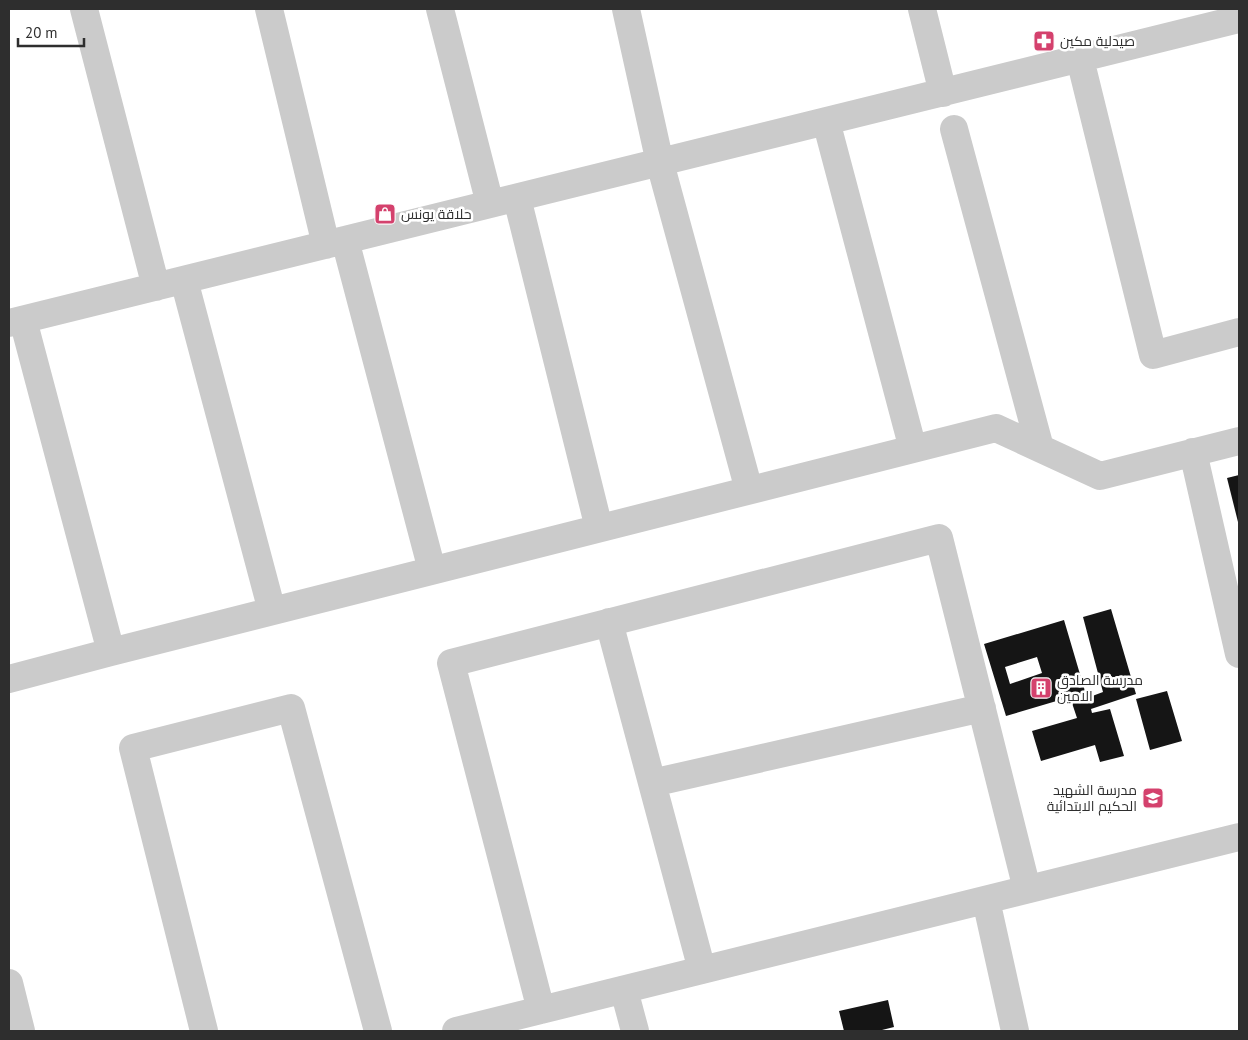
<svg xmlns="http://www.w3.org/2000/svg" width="1248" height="1040" font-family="'PT Sans',Cairo,sans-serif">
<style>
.building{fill:#151515;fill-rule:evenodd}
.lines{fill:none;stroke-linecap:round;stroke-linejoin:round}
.minor{stroke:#cbcbcb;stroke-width:28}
.labels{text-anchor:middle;stroke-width:5;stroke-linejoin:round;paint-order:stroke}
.poi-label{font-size:14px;fill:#2e2e2e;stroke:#fff;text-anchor:start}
</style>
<rect width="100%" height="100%" fill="#fff"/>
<!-- building -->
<path class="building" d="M1239,475V526L1227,478Z
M1111,609L1136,694L1091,709L1092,713L1110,709L1124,756L1100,762L1095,745L1041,761L1032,731L1077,718L1070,697L1006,716L984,644L1064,620L1087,698L1103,692L1083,617ZM1037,657L1042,673L1010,684L1005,667Z
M1167,691L1182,741L1150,750L1136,699Z
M888,1000L894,1027L878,1031H844L839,1011Z"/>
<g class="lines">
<!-- minor -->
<path class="minor" d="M84,9L156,287
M269,9L326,245
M440,9L490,204
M626,9L660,163L749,490
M922,9L943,93
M1080,59L1153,355L1239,332
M826,121L913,449
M954,129L1040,448
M517,198L599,528
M345,240L432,570
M184,280L272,611
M23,320L111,652
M9,323L1239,19
M1193,452L1239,654
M609,622L702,970
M9,679L111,652L996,428L1100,476L1239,441
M652,783L982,708
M986,900L1015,1031
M9,983L21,1031
M624,990L635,1031
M541,1010L451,663L939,538L1027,889
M204,1031L133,748L291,708L378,1031
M456,1031L1239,837"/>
</g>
<!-- icons -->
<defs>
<g id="pharmacy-square" transform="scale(1.125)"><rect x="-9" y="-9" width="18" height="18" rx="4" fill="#d4416d" stroke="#fff"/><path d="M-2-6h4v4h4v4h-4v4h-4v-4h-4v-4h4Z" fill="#fff"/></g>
<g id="shop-square" transform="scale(1.125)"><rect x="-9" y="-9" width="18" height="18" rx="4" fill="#d4416d" stroke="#fff"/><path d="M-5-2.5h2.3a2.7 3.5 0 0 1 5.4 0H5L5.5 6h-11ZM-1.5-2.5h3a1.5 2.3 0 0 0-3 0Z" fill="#fff"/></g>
<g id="building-square" transform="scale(1.125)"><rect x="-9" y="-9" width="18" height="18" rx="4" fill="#d4416d" stroke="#fff"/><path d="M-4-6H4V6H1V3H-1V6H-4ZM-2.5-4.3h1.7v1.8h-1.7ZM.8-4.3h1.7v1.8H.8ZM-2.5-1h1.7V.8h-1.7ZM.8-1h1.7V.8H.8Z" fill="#fff"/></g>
<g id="school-square" transform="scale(1.125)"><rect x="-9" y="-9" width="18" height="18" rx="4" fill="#d4416d" stroke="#fff"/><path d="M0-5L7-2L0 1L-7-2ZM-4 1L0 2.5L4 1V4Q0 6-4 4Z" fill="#fff"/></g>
</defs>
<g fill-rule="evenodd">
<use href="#pharmacy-square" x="1044" y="41"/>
<use href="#shop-square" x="385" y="214"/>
<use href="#building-square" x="1041" y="688"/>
<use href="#school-square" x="1153" y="798"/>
</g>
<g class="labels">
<!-- poi labels -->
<g class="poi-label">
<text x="1060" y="46">صيدلية مكين</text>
<text x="401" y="219">حلاقة يونس</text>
<text x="1057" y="685">مدرسة الصادق<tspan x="1057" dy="16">الامين</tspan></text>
<text x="1137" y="795" text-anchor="end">مدرسة الشهيد<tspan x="1137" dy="16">الحكيم الابتدائية</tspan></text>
</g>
</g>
<!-- border -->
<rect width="1248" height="1040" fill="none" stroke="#2e2e2e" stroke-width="20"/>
<!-- scale -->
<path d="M18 38v8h66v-8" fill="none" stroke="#2e2e2e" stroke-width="2.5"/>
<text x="25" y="38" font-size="15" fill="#2e2e2e" stroke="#ffffff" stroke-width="4" paint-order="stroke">20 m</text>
</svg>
